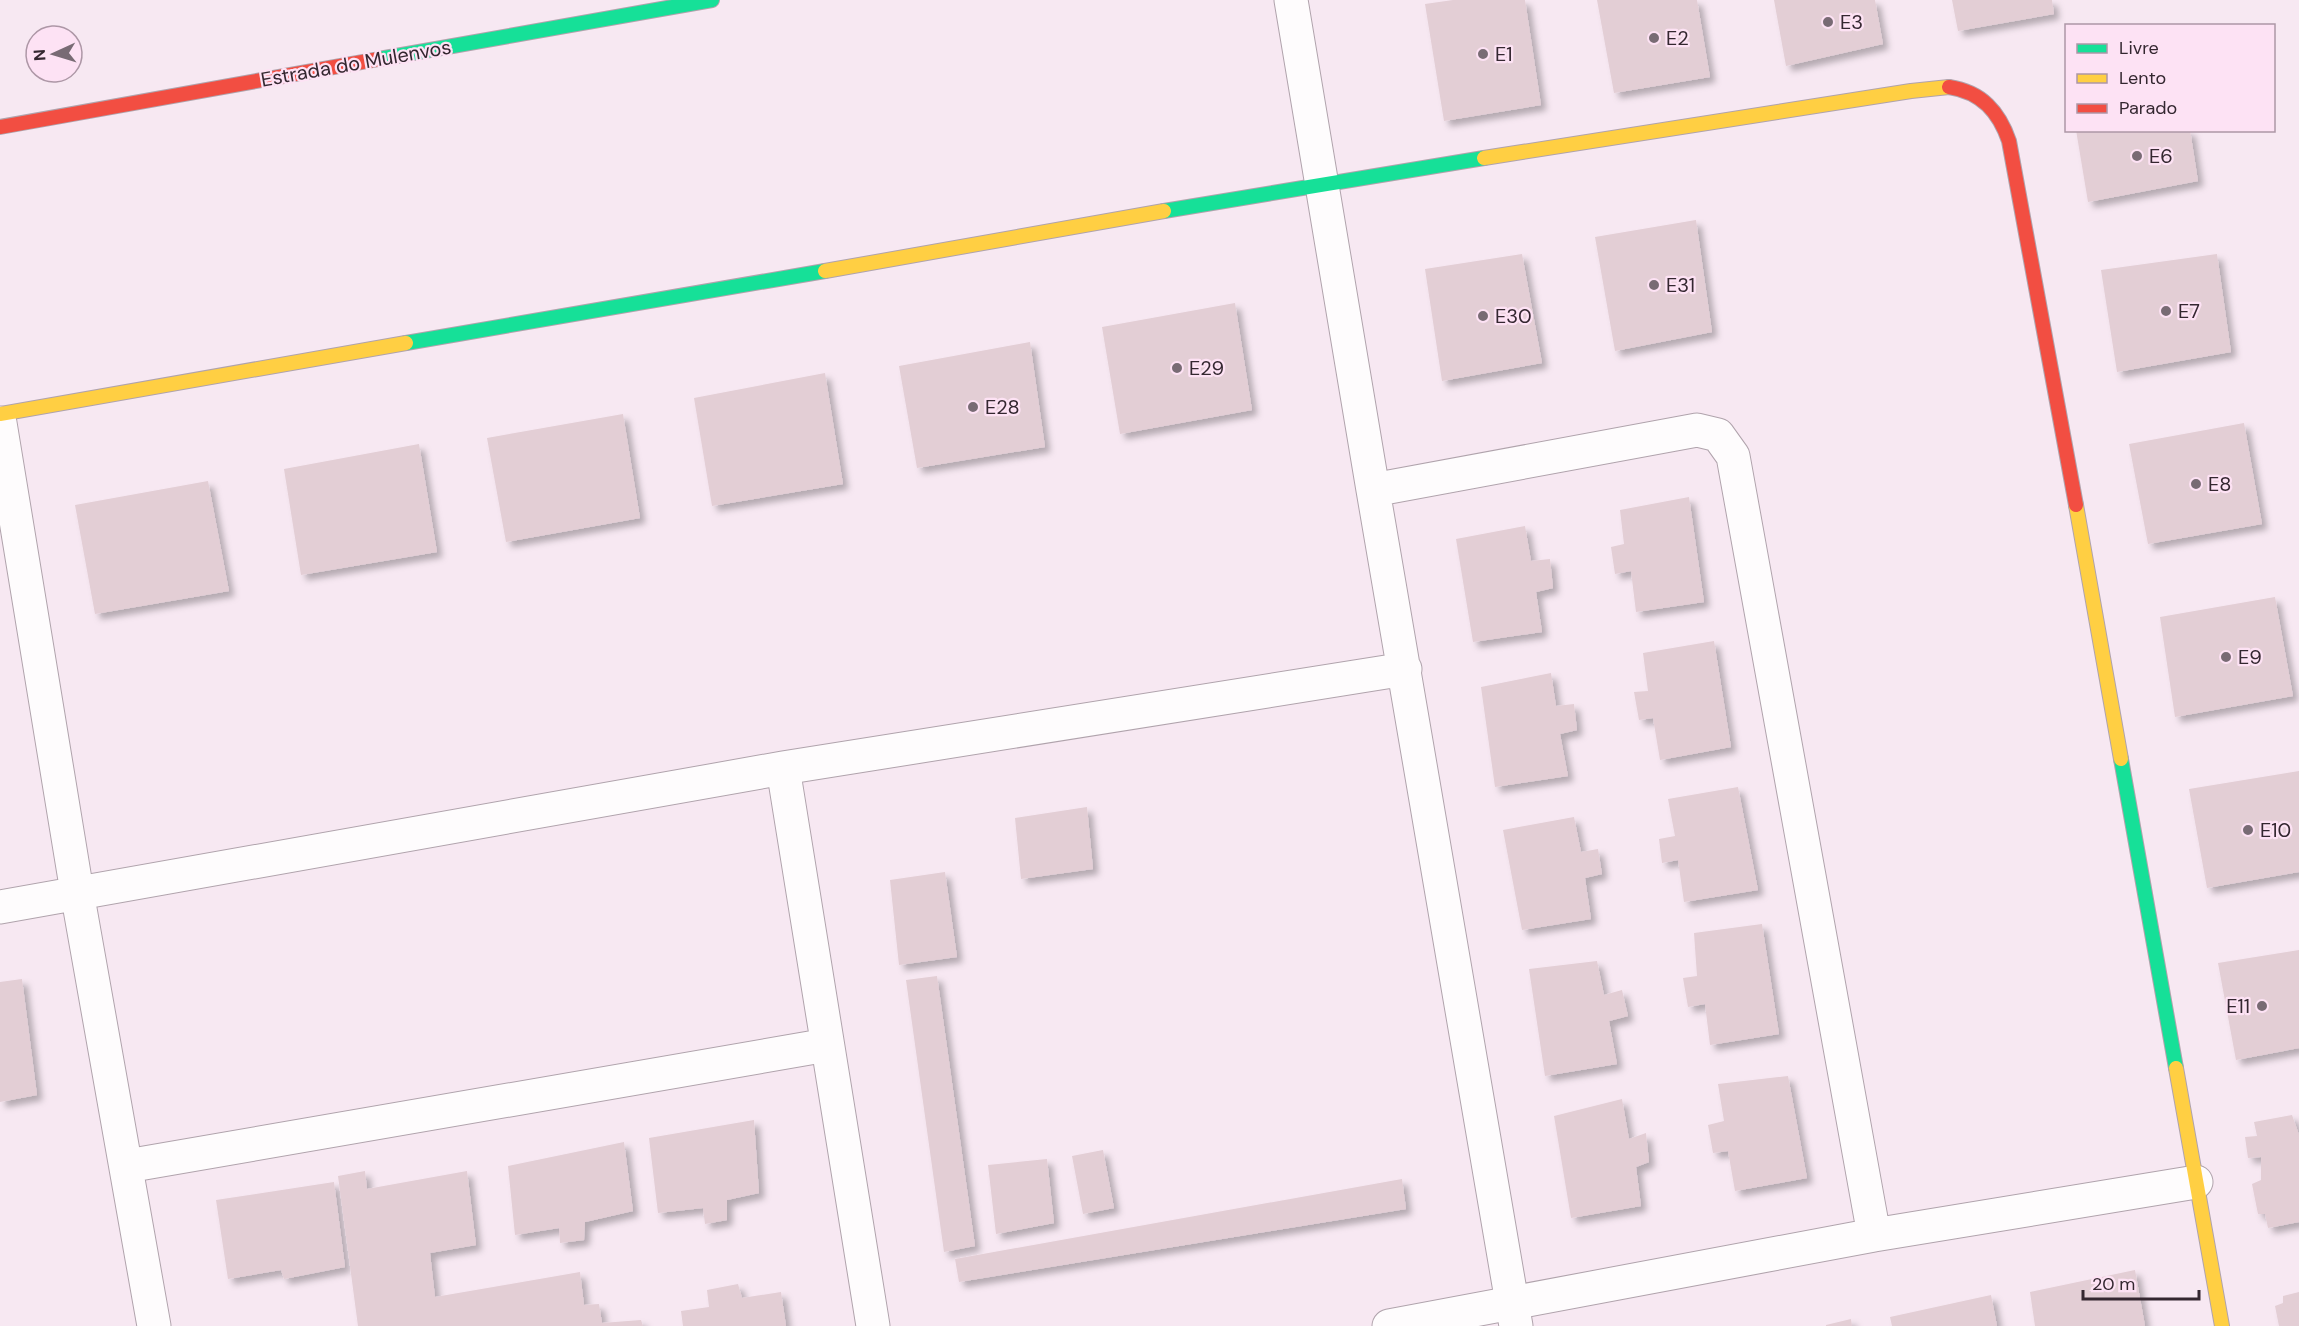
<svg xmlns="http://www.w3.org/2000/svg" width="2299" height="1326" font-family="'DM Sans',sans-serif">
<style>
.building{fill:#e3ced5;filter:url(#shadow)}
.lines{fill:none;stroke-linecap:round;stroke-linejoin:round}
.street-casing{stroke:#b0a3ac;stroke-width:35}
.fast-casing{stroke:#b0a3ac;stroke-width:16}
.slow-casing{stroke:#b0a3ac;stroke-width:16}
.jam-casing{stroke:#b0a3ac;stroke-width:16}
.street{stroke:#fefcfd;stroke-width:33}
.fast{stroke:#16e098;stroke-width:14}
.slow{stroke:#ffcf43;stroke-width:14}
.jam{stroke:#f24e42;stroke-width:14}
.poi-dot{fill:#786b74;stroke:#fde2f4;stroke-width:2}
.labels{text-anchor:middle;stroke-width:4.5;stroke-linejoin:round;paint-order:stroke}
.poi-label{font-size:20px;fill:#342730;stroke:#fde2f4;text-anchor:start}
.street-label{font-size:20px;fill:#342730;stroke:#fde2f4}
</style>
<defs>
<filter id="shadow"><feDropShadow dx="5.5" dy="5.5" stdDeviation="3" flood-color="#0004"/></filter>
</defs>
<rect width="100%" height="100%" fill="#f7e8f2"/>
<!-- building -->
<path class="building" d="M1453,0H1525L1541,105L1444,121L1425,4Z
M1597,0H1697L1710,77L1614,93Z
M1774,0H1875L1883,44L1786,66Z
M1952,0H2052L2054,14L1958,31Z
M2076,130H2190L2198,181L2088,202Z
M1696,220L1712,332L1615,351L1595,237Z
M1522,254L1542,363L1442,381L1425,269Z
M2217,254L2231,352L2117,372L2101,270Z
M1235,303L1252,410L1120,434L1102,327Z
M1030,342L1045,447L917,468L899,366Z
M825,373L843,484L712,506L694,398Z
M623,414L640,518L506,542L487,438Z
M2244,423L2262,524L2148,544L2129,444Z
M419,444L437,552L301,575L284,469Z
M208,481L229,591L95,614L75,505Z
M1689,497L1704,602L1636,612L1631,571L1615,574L1611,547L1624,544L1620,510Z
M1525,526L1531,561L1550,559L1553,588L1536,592L1542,632L1473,642L1456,539Z
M2275,597L2293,696L2175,717L2160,617Z
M1714,641L1731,747L1660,760L1653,718L1639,720L1634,692L1648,691L1643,653Z
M1551,673L1556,706L1574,704L1577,730L1560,734L1568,776L1495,787L1481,687Z
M2299,771V872L2207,888L2189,789Z
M1738,787L1758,890L1684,902L1678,860L1662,863L1659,839L1675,836L1668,799Z
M1087,807L1093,869L1021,879L1015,818Z
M1574,817L1581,852L1598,849L1602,874L1585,878L1591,919L1522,930L1503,830Z
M945,872L957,957L899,965L890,880Z
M1762,924L1779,1034L1710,1045L1705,1004L1688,1007L1683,978L1697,976L1694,933Z
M2299,950V1048L2236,1060L2218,963Z
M1597,961L1604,995L1622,990L1628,1016L1609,1021L1617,1064L1545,1076L1529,969Z
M937,976L975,1246L944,1252L906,980Z
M22,979L37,1095L0,1102V982Z
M1788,1076L1807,1178L1735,1191L1728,1151L1713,1153L1708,1125L1724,1121L1718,1084Z
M1622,1099L1629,1139L1646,1133L1649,1162L1636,1167L1641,1206L1571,1218L1554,1116Z
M2292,1115L2299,1135V1222L2268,1228L2265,1214H2258L2252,1184L2261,1180V1157L2248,1158L2245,1137L2257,1136L2254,1122Z
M754,1120L759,1193L727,1200V1220L705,1224L703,1208L658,1213L649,1138Z
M624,1142L633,1211L585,1222L584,1240L560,1243L559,1228L515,1235L508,1166Z
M1103,1150L1114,1208L1083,1214L1072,1156Z
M1047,1159L1054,1223L996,1234L988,1165Z
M365,1171L367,1189L467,1171L476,1245L430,1253L435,1297L580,1272L584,1305L599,1304L602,1323L641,1320L643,1326H358L338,1176Z
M1402,1179L1406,1209L959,1282L955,1259Z
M334,1182L345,1267L284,1279L281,1270L228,1279L216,1200Z
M2135,1270L2145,1326H2035L2030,1292Z
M738,1284L742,1298L781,1292L786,1326H683L681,1311L709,1307L707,1290Z
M2299,1292V1326H2279L2275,1306L2283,1303V1296Z
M1991,1295L1997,1326H1892L1890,1317Z
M1851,1319L1852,1326H1826V1325Z"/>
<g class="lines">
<!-- street casing -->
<g class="street-casing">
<path id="street" d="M1291,0L1373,490L1516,1326
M0,423L77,892L154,1326
M1373,490L1697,430L1718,435L1733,456L1874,1235
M783,768L873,1326
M0,907L783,768L1405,669
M127,1166L827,1045
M1389,1326L1874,1235L2196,1182"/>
</g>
<!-- fast casing -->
<g class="fast-casing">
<path id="fast" d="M379,59L712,0
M1164,211L1484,158
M406,343L825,271
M2121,759L2176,1068"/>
</g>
<!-- slow casing -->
<g class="slow-casing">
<path id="slow" d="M1484,158L1911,91L1949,87
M825,271L1164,211
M0,414L406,343
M2076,505L2121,759
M2176,1068L2222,1326"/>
</g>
<!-- jam casing -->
<g class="jam-casing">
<path id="jam" d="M1949,87C1982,92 1999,112 2009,141L2076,505
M0,127L379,59"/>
</g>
<!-- street -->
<use href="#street" class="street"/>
<!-- fast -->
<use href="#fast" class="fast"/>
<!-- slow -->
<use href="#slow" class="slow"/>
<!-- jam -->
<use href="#jam" class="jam"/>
</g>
<!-- markers -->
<g class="poi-dot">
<circle cx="1828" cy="22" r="6"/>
<circle cx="1654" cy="38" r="6"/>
<circle cx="1483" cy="54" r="6"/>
<circle cx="2137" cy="156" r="6"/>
<circle cx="1654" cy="285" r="6"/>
<circle cx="2166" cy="311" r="6"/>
<circle cx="1483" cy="316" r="6"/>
<circle cx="1177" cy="368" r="6"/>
<circle cx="973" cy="407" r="6"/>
<circle cx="2196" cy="484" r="6"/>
<circle cx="2226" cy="657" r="6"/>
<circle cx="2248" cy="830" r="6"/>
<circle cx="2262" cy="1006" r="6"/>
</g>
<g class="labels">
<!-- poi labels -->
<g class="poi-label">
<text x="1840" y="29">E3</text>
<text x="1666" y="45">E2</text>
<text x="1495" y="61">E1</text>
<text x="2149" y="163">E6</text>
<text x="1666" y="292">E31</text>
<text x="2178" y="318">E7</text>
<text x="1495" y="323">E30</text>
<text x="1189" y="375">E29</text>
<text x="985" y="414">E28</text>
<text x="2208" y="491">E8</text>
<text x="2238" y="664">E9</text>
<text x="2260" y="837">E10</text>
<text x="2250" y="1013" text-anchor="end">E11</text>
</g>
<!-- street labels -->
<g class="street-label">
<text transform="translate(356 63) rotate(-10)" y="7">Estrada do Mulenvos</text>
</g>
</g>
<!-- legend -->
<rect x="2065" y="24" width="210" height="108" fill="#fde2f4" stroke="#ad97a6" stroke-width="1.5"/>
<rect x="2077" y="44" width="30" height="9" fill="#16e098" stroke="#ad97a6" stroke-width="1.5"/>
<text x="2119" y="54" font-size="18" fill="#342730">Livre</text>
<rect x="2077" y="74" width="30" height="9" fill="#ffcf43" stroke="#ad97a6" stroke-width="1.5"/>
<text x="2119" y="84" font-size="18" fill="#342730">Lento</text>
<rect x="2077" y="104" width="30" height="9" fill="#f24e42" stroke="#ad97a6" stroke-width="1.5"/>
<text x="2119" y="114" font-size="18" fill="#342730">Parado</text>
<!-- north arrow -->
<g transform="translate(54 54) rotate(266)"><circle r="28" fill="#fde2f4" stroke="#ad97a6" stroke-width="1.5"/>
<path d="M0-4.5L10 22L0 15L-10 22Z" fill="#786b74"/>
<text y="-9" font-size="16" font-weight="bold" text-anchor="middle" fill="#342730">N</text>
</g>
<!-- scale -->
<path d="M2083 1290v9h116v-9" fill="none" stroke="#342730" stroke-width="3"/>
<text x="2092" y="1290" font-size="18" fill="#342730" stroke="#fde2f4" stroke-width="4.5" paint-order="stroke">20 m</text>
</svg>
